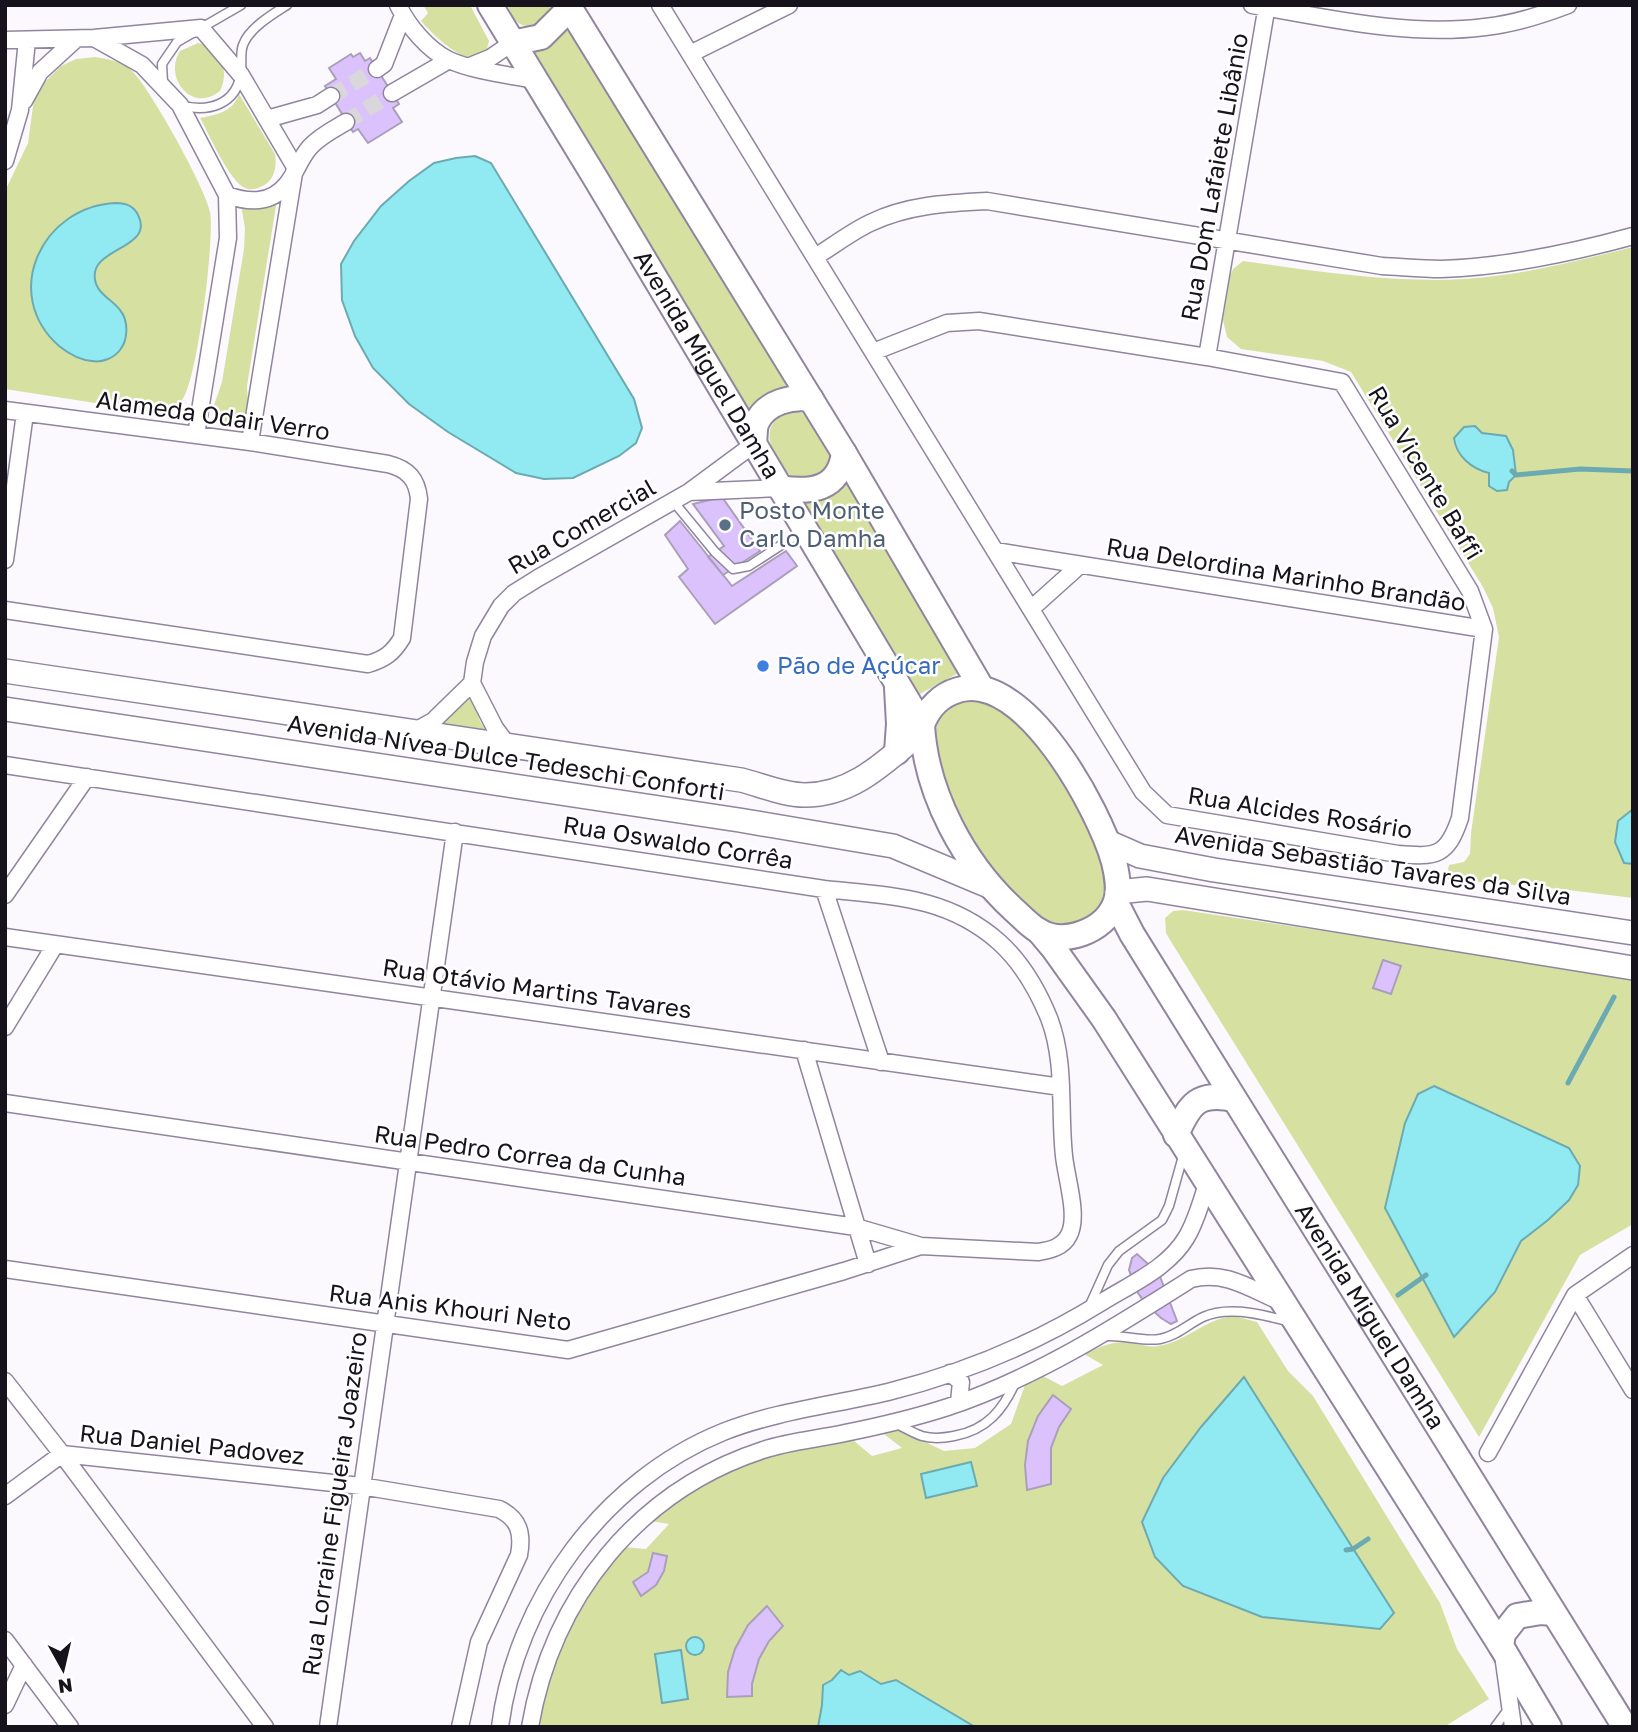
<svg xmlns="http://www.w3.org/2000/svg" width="1638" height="1732" font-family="'Golos Text',sans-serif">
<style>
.green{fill:#d6e1a1}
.water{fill:#91eaf1;stroke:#6caab1;stroke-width:2}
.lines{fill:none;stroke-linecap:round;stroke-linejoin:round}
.stream{stroke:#6caab1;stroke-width:5}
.building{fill:#dcc2fd;stroke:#aa9fb9;stroke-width:2}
.minor-tunnel{stroke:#d9d6dc;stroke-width:16;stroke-dasharray:16 8;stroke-linecap:butt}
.service-casing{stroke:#90859e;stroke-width:11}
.minor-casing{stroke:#90859e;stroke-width:19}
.secondary-casing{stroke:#90859e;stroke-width:26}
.primary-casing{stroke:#90859e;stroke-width:28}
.service{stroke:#fff;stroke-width:8}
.minor{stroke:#fff;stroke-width:16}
.secondary{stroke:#fff;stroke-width:23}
.primary{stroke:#fff;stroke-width:24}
.service-dot{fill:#5c6f8a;stroke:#fff;stroke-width:2.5}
.shop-dot{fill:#3f7fe0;stroke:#fff;stroke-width:2.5}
.labels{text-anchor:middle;stroke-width:5;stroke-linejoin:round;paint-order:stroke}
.street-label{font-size:24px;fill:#17131c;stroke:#fff}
.service-label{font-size:24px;fill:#4e5e75;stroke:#fff;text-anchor:start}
.shop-label{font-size:24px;fill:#366cbe;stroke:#fff;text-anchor:start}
</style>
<rect width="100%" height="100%" fill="#fbf9fe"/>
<!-- green -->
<path class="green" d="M423,5H470L489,41L487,49C482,52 477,56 472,57C456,58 431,32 421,21L428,13Z
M507,5H551C549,19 529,34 516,21C512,17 510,10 507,5Z
M565,18L797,393L754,417L525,50Z
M198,43C221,47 230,71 220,91C192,114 163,77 180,51Z
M95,57C107,59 120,61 130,69C148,84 206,189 210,212C215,238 197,383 182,400C174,409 163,410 153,412L5,389V191L28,143L34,99L40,87L61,66L76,59Z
M239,94L275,154C277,165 275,177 266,184C260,188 251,191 245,188C229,181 209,134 200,118C216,115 233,112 239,94Z
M277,200L247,386C247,400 252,412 241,423C229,426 216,423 212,411L222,382L244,249L245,228L241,205Z
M1633,247V898L1560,889L1446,879L1449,865L1464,862L1470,854L1471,833L1499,637L1493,608L1483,587L1351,372L1323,361L1241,349L1227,337L1223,320L1230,276L1233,269L1243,261C1307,270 1372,280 1437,280C1503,280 1569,263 1633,247Z
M787,411L799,412L809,416L831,453V459L822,478H793C773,459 755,428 787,411Z
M841,474L962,671L918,695L799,499Z
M470,692L480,721L491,738L433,729L454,712Z
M979,697C991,704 1005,710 1015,719C1036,737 1071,788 1084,813C1093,832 1102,859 1104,879C1105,886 1105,894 1103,900C1096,922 1065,933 1045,923C1037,919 1029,908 1021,902C1003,886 987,866 973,846C955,821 916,733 944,708C954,700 967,699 979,697Z
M1183,910L1546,964L1633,980V1224L1580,1255L1479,1437L1170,940L1166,933L1165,918L1173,911Z
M1234,1316L1257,1322L1288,1371L1313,1396L1440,1603L1457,1649L1489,1699L1444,1727H539C553,1653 578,1606 624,1547L646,1549L669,1524L650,1521C665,1511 679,1499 694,1489C743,1460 797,1448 853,1440L872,1456L902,1448L884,1434L899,1429L944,1451L975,1448L1011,1424L1025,1385L1043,1376L1062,1386L1103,1365L1084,1354C1099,1347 1114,1340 1131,1343C1140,1344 1149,1348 1158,1346C1187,1342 1203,1319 1234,1316Z"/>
<!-- water -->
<path class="water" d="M475,156L491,163L634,399L642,428L636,443L619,456L573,478L544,479L516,473L448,432L409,404L373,368L355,336L342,300L341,264L354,241L381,206L409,181L434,163L456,158Z
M116,203C125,203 134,206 138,215C154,246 99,248 95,272C92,292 111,298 120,310C129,321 128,340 120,350C114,358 102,363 92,361C79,360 69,354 59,346C0,294 42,206 116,203Z
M1475,426L1482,433L1506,436L1513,450L1516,475L1509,482L1507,490L1497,491L1489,486V473C1472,469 1456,456 1454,438L1464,427Z
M1633,809V864L1624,863L1615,842L1618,821Z
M1434,1086L1569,1148L1580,1166L1578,1185L1569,1200L1548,1220L1521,1241L1495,1292L1454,1337L1385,1208L1405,1123L1418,1094Z
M1244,1377L1394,1613L1380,1629L1262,1617L1183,1586L1155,1557L1142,1522L1163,1478L1201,1427Z
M971,1462L977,1486L926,1498L921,1474Z
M686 1646a9 9 0 1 1 18 0a9 9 0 1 1-18 0Z
M681,1650L688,1699L662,1703L655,1654Z
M841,1670L849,1675L860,1671L881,1684L896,1680L975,1727H818L822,1705L823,1685L832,1680Z"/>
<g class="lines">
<!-- stream -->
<path class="stream" d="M1512,471L1516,475L1580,469L1633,471
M1568,1083L1614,997
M1398,1295L1426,1275
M1346,1550L1353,1549L1368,1539"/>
</g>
<!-- building -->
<path class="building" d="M360,53L365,61L370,58L399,104L393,108L402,122L368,143L358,129L353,132L325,86L336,79L329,68L351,54L353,57Z
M722,497L760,551L723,575L708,557L724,546L693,504Z
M680,521L732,586L786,551L797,566L715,624L679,577L688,569L665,535Z
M1383,960L1401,966L1391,994L1373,988Z
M1137,1254L1159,1274L1177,1321L1171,1324L1161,1318L1145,1303L1136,1290L1129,1270L1132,1258Z
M1053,1395L1071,1409L1059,1427L1051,1448V1484L1027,1490L1025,1465L1028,1441L1038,1416Z
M653,1553L667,1556L664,1571L656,1585L641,1596L633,1582L648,1572Z
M767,1606L783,1626L769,1641L759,1659L752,1684V1696L727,1697L728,1672L735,1649L748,1625Z"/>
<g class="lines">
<!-- minor-tunnel -->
<path class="minor-tunnel" d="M331,96L377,69
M346,122L392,93"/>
<!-- service casing -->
<g class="service-casing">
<path id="service" d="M163,83L162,64L177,42L241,5
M180,105C208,113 237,105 241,72C242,63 240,52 243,45C249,28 273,14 287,5
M673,501L715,552L733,569L749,566L803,531
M1090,1305L1108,1265L1119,1251L1162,1220L1169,1206L1183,1156
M1107,1336C1124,1335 1143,1342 1160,1339C1177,1336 1188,1324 1203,1317C1229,1305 1262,1315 1288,1321
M897,1424C905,1428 913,1433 922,1436C932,1439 944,1438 954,1436C987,1430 1003,1410 1016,1381
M1495,1727L1509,1708"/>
</g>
<!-- minor casing -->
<g class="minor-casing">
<path id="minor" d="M398,5C408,26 428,50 449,60C473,71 509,75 535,80
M660,5L1143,792L1167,815L1398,854C1436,857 1447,857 1460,818L1484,629L1470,591L1342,382L1207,357L979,321L947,323L873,352
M1252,5C1328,18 1408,37 1485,27C1513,24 1542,15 1568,5
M94,38L142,65L180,105L227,195L228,238L196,435
M5,40L94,38L201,28L241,75L295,167L250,442
M690,54L789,5
M470,66L490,58L512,43
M377,69L384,64L403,15
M392,93L449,60
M24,101L40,72L76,39
M267,119L317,105L331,96
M5,161L20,110L27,40
M227,195C249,203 271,204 287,184C296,173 300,158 310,147C320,136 334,129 346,122
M815,257C833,246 851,232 870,223C907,205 947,203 987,201L1382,266C1402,267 1422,269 1441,269C1506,267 1571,253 1633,236
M1207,357L1267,5
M5,410L250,442L388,464C408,469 417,479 419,499L402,638C393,653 385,659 368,664L5,610
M689,492L780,488
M995,551L1484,629
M5,560L25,413
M1031,609L1080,565
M413,732L433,721L472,683
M512,745L504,740L495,728L472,683L475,662L483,636L501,606L514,593L538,578L689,492L754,444
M5,765L824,889C890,896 947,896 999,942C1021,962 1038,991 1049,1018C1066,1062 1059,1110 1064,1156C1066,1177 1079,1216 1069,1235C1063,1247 1051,1250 1038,1252L921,1246L856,1227L5,1103
M824,889L881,1062
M5,895L87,777
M5,937L1061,1087
M5,1027L55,945
M804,1050L868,1264
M5,1269L568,1350L844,1271L921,1246
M1575,1295L1633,1390
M950,1373L961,1382L959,1402
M5,1381L62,1454L265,1727
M1488,1453L1575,1295L1633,1255
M5,1496L62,1454L361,1486L499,1509C519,1519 523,1533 519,1555L479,1642L460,1727
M5,1640L70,1727
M1504,1662L1513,1727
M5,1705L24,1665
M328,1727L455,832
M500,1727C516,1600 604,1480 723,1432C776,1411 833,1405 888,1392C964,1373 1036,1343 1102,1302C1131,1284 1168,1268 1186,1238C1196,1222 1201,1202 1207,1184
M530,1727C552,1598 637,1491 763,1450C789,1441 818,1439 845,1433C880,1426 914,1418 948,1407C1035,1378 1114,1328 1191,1279C1225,1270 1251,1289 1281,1302"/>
</g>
<!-- secondary casing -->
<g class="secondary-casing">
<path id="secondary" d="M5,671L741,780C761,785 784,795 805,795C854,795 887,760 922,731
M5,709L739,820L893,846L991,887
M1108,842L1140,856L1214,870L1633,933
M1117,892L1147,889L1633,968"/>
</g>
<!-- primary casing -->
<g class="primary-casing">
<g id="primary">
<path id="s1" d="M490,5L596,179L922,725C926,794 964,864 1014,910C1022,917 1030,926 1039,931C1064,946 1104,931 1115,904C1120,893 1117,874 1114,862C1100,811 1024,669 958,690C941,695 928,708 922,725"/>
<path d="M568,5L844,453L981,687"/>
<path d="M512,43L541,37L570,8"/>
<path d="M754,444C755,437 754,428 757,422C766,402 792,396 811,399"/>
<path d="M780,488C811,493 839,490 844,453"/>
<path d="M897,752L899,724L897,688"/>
<path id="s2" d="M1116,903L1132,934L1625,1727"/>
<path d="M1039,931L1054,949L1104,1019L1501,1646L1549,1727"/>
<path d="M1176,1135C1190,1103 1198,1092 1234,1099"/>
<path d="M1501,1646L1503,1634L1517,1616L1541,1612L1553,1613"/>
</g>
</g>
<!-- service -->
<use href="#service" class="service"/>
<!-- minor -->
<use href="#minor" class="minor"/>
<!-- secondary -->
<use href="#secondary" class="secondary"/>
<!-- primary -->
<use href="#primary" class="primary"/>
</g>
<!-- markers -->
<circle class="service-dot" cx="725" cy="525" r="7"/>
<circle class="shop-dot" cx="763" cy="666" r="7"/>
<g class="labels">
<!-- street labels -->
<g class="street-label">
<text transform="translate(1215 177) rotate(-80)" y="8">Rua Dom Lafaiete Libânio</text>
<text dy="8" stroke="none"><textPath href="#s1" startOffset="420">Avenida Miguel Damha</textPath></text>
<text transform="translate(213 416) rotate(8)" y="8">Alameda Odair Verro</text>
<text transform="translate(1425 473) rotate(59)" y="8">Rua Vicente Baffi</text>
<text transform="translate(582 527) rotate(-30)" y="8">Rua Comercial</text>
<text transform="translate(1286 575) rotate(9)" y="8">Rua Delordina Marinho Brandão</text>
<text transform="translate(506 758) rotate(9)" y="8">Avenida Nívea Dulce Tedeschi Conforti</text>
<text transform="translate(1300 813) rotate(9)" y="8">Rua Alcides Rosário</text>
<text transform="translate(678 843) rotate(9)" y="8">Rua Oswaldo Corrêa</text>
<text transform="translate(1373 866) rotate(9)" y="8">Avenida Sebastião Tavares da Silva</text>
<text transform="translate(537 989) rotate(8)" y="8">Rua Otávio Martins Tavares</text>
<text transform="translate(530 1156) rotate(8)" y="8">Rua Pedro Correa da Cunha</text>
<text transform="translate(450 1308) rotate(7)" y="8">Rua Anis Khouri Neto</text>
<text dy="8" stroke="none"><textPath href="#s2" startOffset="485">Avenida Miguel Damha</textPath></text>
<text transform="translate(192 1445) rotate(6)" y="8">Rua Daniel Padovez</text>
<text transform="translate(335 1504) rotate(-82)" y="8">Rua Lorraine Figueira Joazeiro</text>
</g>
<!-- service labels -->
<g class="service-label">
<text x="739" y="519">Posto Monte<tspan x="739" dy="28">Carlo Damha</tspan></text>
</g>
<!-- shop labels -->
<g class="shop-label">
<text x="777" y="674">Pão de Açúcar</text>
</g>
</g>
<!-- border -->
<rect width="1638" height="1732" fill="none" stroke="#17131c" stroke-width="14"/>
<!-- north arrow -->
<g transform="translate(63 1669) rotate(172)" stroke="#ffffff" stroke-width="5" paint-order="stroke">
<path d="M0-5L12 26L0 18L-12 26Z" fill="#17131c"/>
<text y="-10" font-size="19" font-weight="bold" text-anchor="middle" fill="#17131c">N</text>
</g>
</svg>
